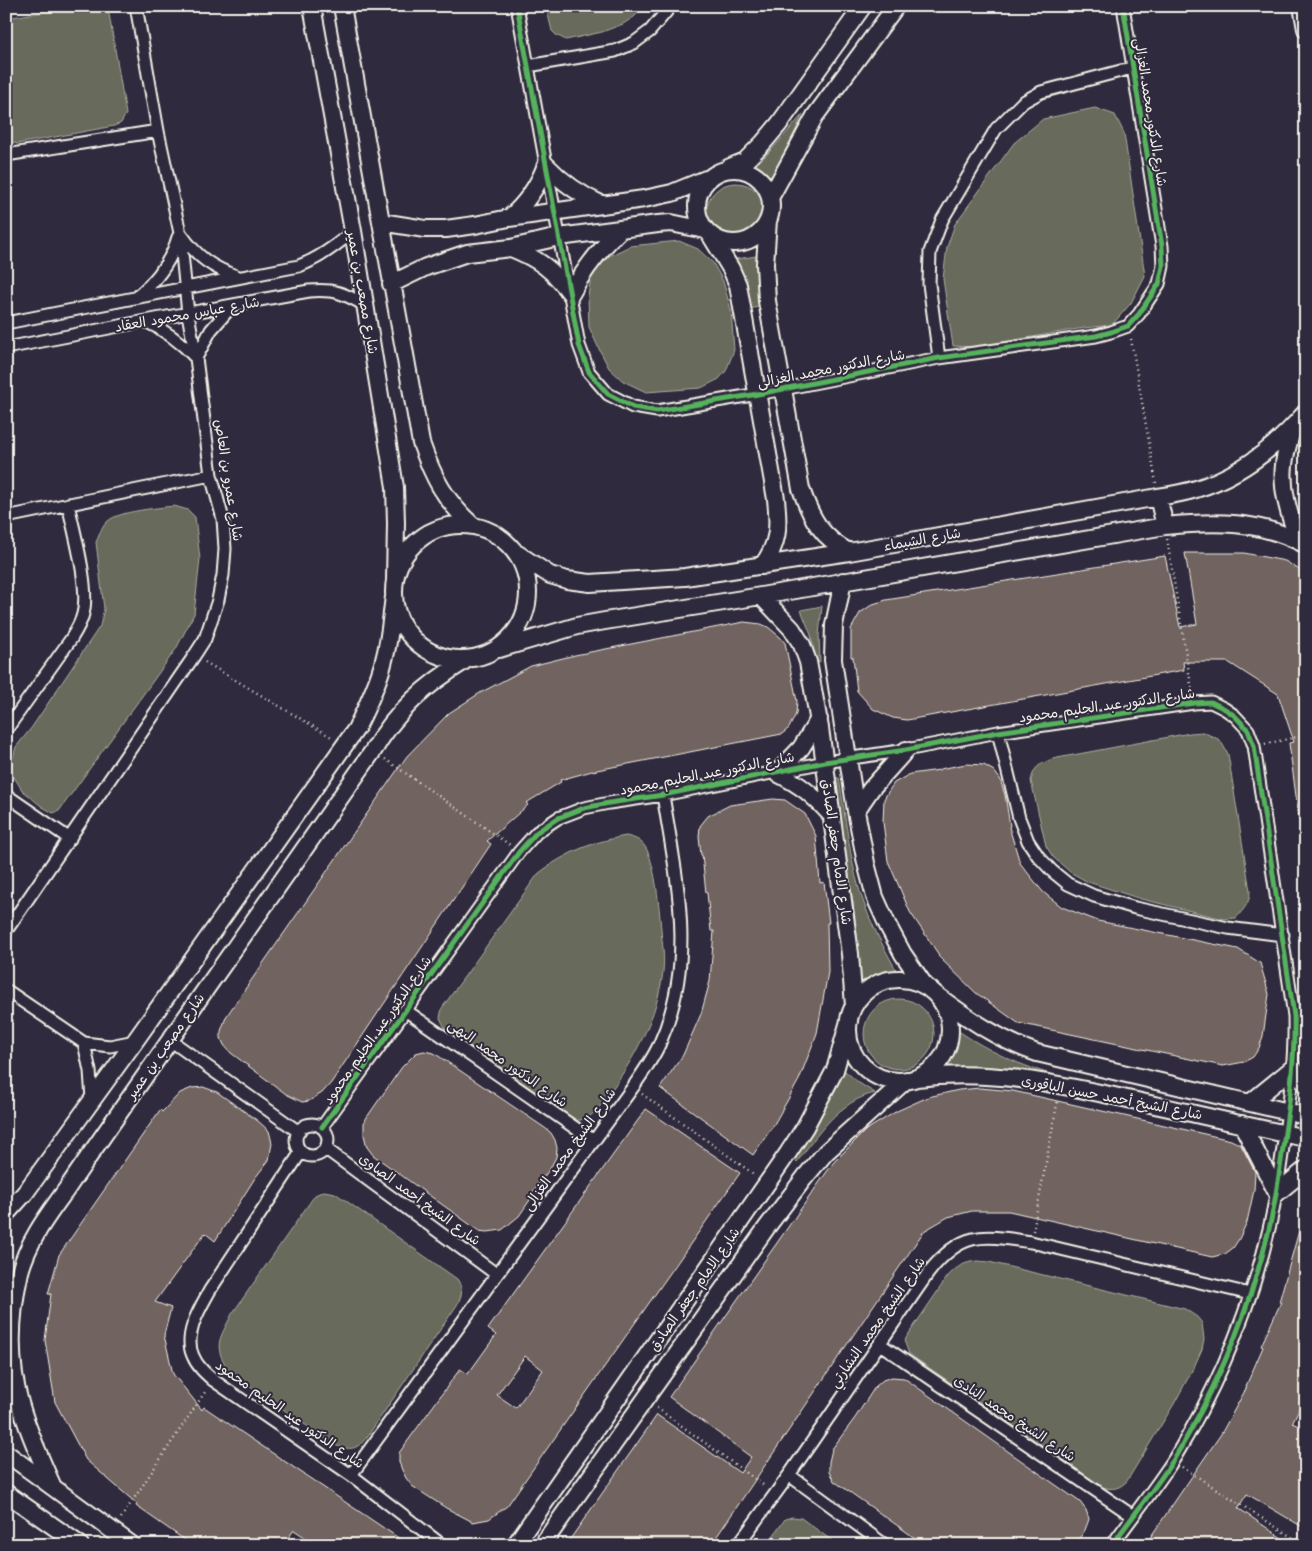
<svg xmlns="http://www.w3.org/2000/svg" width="1312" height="1551" font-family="'Shantell Sans','Playpen Sans Arabic',sans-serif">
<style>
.garden{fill:#676a5b;stroke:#aeaea2}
.building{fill:#71635f;stroke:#f4f1e8;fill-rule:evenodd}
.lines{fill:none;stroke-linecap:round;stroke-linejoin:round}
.street-casing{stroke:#f4f1e8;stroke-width:15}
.secondary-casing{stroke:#f4f1e8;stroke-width:20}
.path{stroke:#f4f1e8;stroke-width:2.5;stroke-dasharray:1 4;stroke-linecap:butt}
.street{stroke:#2f2a3d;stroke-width:11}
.secondary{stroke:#2f2a3d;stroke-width:16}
.cycleway-casing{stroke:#2f2a3d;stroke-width:8}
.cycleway{stroke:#56b35d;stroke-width:5}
.labels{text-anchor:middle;stroke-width:4;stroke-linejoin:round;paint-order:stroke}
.street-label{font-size:14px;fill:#f4f1e8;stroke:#2f2a3d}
</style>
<rect width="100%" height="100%" fill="#2f2a3d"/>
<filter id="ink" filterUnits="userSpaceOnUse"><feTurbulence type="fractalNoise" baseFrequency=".02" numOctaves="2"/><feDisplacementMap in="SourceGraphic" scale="10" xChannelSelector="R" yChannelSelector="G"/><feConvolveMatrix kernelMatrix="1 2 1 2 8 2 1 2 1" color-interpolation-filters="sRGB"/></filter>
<g filter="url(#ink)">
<!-- garden -->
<path class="garden" d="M79,6H105L108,8L126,114L121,123L114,126L17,144L6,140V18Z
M546,6H645L634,17L623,24L602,32L566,40L556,35L552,31Z
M1095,108L1115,115L1124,133L1145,276L1131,303L1112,325L1084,328L975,347L953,346L943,279L947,247L955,224L1014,143L1043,119Z
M803,114L772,182L754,167L774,147Z
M706 213a30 30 0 1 1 60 0a30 30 0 1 1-60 0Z
M679,241L698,249L713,263L723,281L731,310L734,350L726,371L719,379L701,388L646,392L623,381L609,368L599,349L589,327L588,296L591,276L609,256L630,246Z
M757,256L759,307L749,309L743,280L736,259Z
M174,506L188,510L195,517L200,559L194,614L176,649L59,811L53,813L41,806L22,790L11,772L12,761L16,747L32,727L100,626L104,609L96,542C99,536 102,526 108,521C119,511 158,508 174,506Z
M822,606L819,635L820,662L816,664L811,635L801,610Z
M1203,732L1220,740L1228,754L1250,891C1250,903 1244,909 1236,918L1224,919L1141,899L1088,882L1070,872L1053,857L1046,846L1031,781C1034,766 1039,765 1052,759L1190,733Z
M830,778H839C846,818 850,868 865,906C874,931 887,953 899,975L880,978L860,985L857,934L852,897Z
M626,836C635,838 642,840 647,850C656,869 659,907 661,929C662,943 665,957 663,971C658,1016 634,1059 608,1095C602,1104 592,1119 580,1120C577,1121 572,1119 569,1119L448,1034L440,1018L442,1008L538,874C566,852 592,842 626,836Z
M864 1034a35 35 0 1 1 70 0a35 35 0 1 1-70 0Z
M957,1030C988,1051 1022,1067 1058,1076L1056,1082L1003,1069L944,1068L956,1040Z
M844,1070L859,1083L875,1093C839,1101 818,1134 797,1162L792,1158L815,1122Z
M324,1191L335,1193L457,1279C464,1289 462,1295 457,1305L367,1437C356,1451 350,1450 334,1445L230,1372C212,1346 219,1340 232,1314L315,1195Z
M977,1261L989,1262L1185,1309L1197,1317L1202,1323L1204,1339L1202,1349L1194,1367L1174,1404L1127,1481C1119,1489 1113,1490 1102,1487L909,1354L905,1343L906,1338L948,1276C956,1267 965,1262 977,1261Z
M792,1517L801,1518L838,1545H767L785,1519Z"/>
<!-- building -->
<path class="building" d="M1185,553H1244L1285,561L1306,574V818L1299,819L1289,743L1294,742L1278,694L1228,662H1183L1184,670L907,720L893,718L873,709L857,691L853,657H851V629L860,613L873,604L886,600L1165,556L1180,627L1197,624Z
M744,622L761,624L768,627L780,637L785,643L797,701L796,714L789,728L782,734L592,771L560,780L561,782L526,803L528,805L487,841L491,844L331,1083L322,1093L309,1101L302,1102L286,1094L231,1053L224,1045L221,1038V1031L226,1017L232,1008L407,756L449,713L480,693L531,666L575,655Z
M966,764L984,765L994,771L1000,779L1005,795L1010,826L1009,827L1020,863L1043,892L1062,907L1098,921L1238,949L1260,963L1269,994L1263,1036L1259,1048L1253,1057L1244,1062L1223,1066L1018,1023L976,993L938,956L939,955L910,912L888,861L883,822L884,799L888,792L894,783L910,774L940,770V769Z
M773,799L785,800L805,814L816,836L820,883L824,882L829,923H827L828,972L817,1033L799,1080L773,1126L753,1155L660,1088L683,1055L701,1014L710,981L714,931H711L707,893H706L702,855H701L699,837L700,826L708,816L730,805Z
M424,1051L434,1053L545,1128L551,1133L555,1140L557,1148L556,1157L551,1167L530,1196L532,1197L519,1216L502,1230L487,1232L479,1231L373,1155L367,1147L364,1135V1123L367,1117L402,1067L416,1053Z
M203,1087L217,1092L258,1121L269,1131L272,1143L269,1160L255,1178L215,1241L205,1233L155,1302L171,1308L164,1335L173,1374L202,1410L204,1407L409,1545H317L294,1530L283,1545H192L136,1506L137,1504L86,1460L55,1402L45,1340L51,1294H48L59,1255L160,1110L162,1112L180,1093L192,1088Z
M980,1088L1013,1091L1231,1140L1241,1145L1255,1172L1254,1190L1247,1222L1239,1239L1233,1248L1225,1254L1212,1257L1009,1211H972L948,1217L924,1231L711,1545H650L638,1536L632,1545H566L657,1415L740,1473L751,1457L669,1397L833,1163L866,1130L897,1111L928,1097L959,1090Z
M646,1109L740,1173L507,1506L489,1519L473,1522L446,1508L412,1486L406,1478L402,1470L399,1462V1453L460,1369L468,1374L496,1335L488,1329ZM525,1356L543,1370L516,1408L497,1395Z
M1302,1220L1306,1221V1395L1292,1423L1306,1429V1529L1247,1494L1238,1508L1292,1545H1145L1221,1434L1247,1387L1246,1386L1263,1347L1261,1346L1281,1302H1279Z
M892,1377L904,1378L1080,1502L1086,1510L1089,1519L1085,1530L1075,1545H925L834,1481L829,1472V1462L832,1449L855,1418L875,1387L883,1380Z"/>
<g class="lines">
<!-- street casing -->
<g class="street-casing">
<path id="street" d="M517,6L579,345L589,372L608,394L633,407L657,411L758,394L939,358L1096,336L1111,332L1128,326L1139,314L1159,284L1163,266L1162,246L1123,6
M528,66L615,51L634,43L650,31L671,6
M6,155L158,131
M181,234C197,257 212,268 239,277
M139,295C158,279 171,261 178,237
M145,321C165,330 181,342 196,358L211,330L231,307
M6,323L299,266C320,258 336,246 353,231
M6,348L145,321L309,291C335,289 343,293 365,305
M939,358L929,284L930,252L942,220L996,129L1023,102L1041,92L1132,68
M6,517L211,475
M6,730L71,639C76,631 81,623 83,614C90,588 74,532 68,504
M998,732L1019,818L1028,841L1038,856L1052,871L1068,884L1094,896L1135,908L1228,928L1283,935
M6,795L70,839
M6,931L194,656L205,639L218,600L223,575L225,549L223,519L211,475L196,358L188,314L180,233L158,131L136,6
M6,990L84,1043L110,1046L135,1041
M405,1010L594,1141
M170,1040L299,1132
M84,1043L90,1071L92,1099
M296 1140a16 16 0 1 1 32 0a16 16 0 1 1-32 0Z
M322,1127L519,852L537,832L558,818L584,808L609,803L663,795L825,762L906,750L998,732L1194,703L1211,702L1225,709L1235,716L1248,730L1254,746L1294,1016C1295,1058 1290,1098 1284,1140C1280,1170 1276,1200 1269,1229C1250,1310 1217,1388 1174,1459C1156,1487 1132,1517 1112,1545
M326,1149L496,1274
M301,1152L210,1290C200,1308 183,1335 193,1356C197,1366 205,1373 213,1380L351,1475L442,1545
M880,1344L1133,1516
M351,1475L633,1087C642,1074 652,1060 659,1045C697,961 677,882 663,795
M789,1475L885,1545
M738,1545L789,1475L929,1272C962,1230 983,1235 1031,1242L1250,1294"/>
</g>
<!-- secondary casing -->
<g class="secondary-casing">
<path id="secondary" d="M312,6L353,231L395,487L396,523L395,580
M342,6L421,443C433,477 445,501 473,526
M1302,6L1306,29
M728,168L745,161L763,143L779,124L863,6
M697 206a37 37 0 1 1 74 0a37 37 0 1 1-74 0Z
M770,198L815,116L896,6
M509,218C527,203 538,186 546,165C563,183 580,195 603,205
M768,220L765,264L767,301L801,489C811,518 821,537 849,552
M381,222L425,229H446L475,225L509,218L644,199L672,193L706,179
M711,236L731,269L738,285L776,499C779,526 779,544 762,566
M511,248C539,259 553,270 571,294C584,269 600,249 621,229
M391,284L426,267L467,253L511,248L559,237L658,224L671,223L705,230
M1293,427C1290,439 1285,452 1284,465C1281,491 1290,516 1298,540
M1158,497L1165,526
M394 592a67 67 0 1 1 134 0a67 67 0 1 1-134 0Z
M518,554L550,575L567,580L590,583L685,577L849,552L1158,497C1171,495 1184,493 1196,489C1241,475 1276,447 1306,412
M843,581L834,625L833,660L856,811L866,863L875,897L888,926L903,954L925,986
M761,596L792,629L802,645L808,662L820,728L850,954L854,1006
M499,649L577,626L605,621L761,596L1165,526C1214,521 1260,520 1306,545
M819,719L801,748L777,773C801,785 813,795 831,815
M856,811L871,789L906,750
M848 1030a51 51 0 1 1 102 0a51 51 0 1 1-102 0Z
M935,994C967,1018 999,1040 1037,1053L1306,1116
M916,1078C987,1069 1054,1083 1123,1098C1184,1111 1245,1126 1306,1138
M1250,1103L1293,1068L1306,1084
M1242,1124L1277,1193L1306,1169
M6,1214L25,1193L135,1041L356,729C367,707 378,684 384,660C390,639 391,618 394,597
M6,1453L132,1545
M53,1487C41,1460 28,1432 20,1403C8,1360 10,1315 20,1272C28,1241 48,1215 66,1190C83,1165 100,1140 117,1116C202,994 288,872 373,751C397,710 426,685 466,660
M6,1493L80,1545
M515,1545L788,1153L805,1127L835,1070L849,1021
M542,1545L767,1227L805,1177L826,1152L906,1080"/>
</g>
<!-- path -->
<path class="path" d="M1131,339L1156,483
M1167,539L1192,691
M205,662L333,738
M1265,744L1306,735
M385,759L510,845
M642,1094L755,1175
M1033,1231L1058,1099
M657,1408L766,1487
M1182,1467L1304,1545
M121,1518L207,1389"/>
<!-- street -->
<use href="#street" class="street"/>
<!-- secondary -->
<use href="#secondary" class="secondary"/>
<!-- cycleway casing -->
<g class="cycleway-casing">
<path id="cycleway" d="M517,6L579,345L589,372L608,394L633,407L657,411L758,394L939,358L1096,336L1111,332L1128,326L1139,314L1159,284L1163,266L1162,246L1123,6
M322,1127L519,852L537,832L558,818L584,808L609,803L663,795L825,762L906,750L998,732L1194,703L1211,702L1225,709L1235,716L1248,730L1254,746L1294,1016C1295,1058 1290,1098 1284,1140C1280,1170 1276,1200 1269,1229C1250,1310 1217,1388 1174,1459C1156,1487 1132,1517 1112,1545"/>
</g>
<!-- cycleway -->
<use href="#cycleway" class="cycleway"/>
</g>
</g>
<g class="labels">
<!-- street labels -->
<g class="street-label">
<text transform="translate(1151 112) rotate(81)" y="5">شارع الدكتور محمد الغزالى</text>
<text transform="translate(363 292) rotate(80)" y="5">شارع مصعب بن عمير</text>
<text transform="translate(187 314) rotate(-10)" y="5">شارع عباس محمود العقاد</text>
<text transform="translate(831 368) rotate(-11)" y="5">شارع الدكتور محمد الغزالى</text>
<text transform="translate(229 480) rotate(81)" y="5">شارع عمرو بن العاص</text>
<text transform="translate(922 539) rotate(-10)" y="5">شارع الشيماء</text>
<text transform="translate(1107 705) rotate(-8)" y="5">شارع الدكتور عبد الحليم محمود</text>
<text transform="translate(707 773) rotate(-11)" y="5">شارع الدكتور عبد الحليم محمود</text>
<text transform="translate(837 852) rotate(82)" y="5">شارع الامام جعفر الصادق</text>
<text transform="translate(377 1030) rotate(-55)" y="5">شارع الدكتور عبد الحليم محمود</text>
<text transform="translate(165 1046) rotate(-55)" y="5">شارع مصعب بن عمير</text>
<text transform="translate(508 1063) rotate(35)" y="5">شارع الدكتور محمد البهى</text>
<text transform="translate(1112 1097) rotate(11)" y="5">شارع الشيخ أحمد حسن الباقورى</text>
<text transform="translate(569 1149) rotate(-54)" y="5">شارع الشيخ محمد الغزالى</text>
<text transform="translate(420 1199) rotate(36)" y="5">شارع الشيخ أحمد الصاوى</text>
<text transform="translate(694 1289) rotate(-55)" y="5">شارع الامام جعفر الصادق</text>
<text transform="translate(877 1322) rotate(-55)" y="5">شارع الشيخ محمد النشارتي</text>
<text transform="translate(290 1414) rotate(35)" y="5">شارع الدكتور عبد الحليم محمود</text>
<text transform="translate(1015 1418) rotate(34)" y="5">شارع الشيخ محمد النادى</text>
</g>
</g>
<!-- margin -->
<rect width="1312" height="1551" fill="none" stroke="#2f2a3d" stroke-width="25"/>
<rect x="12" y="12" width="1287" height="1526" fill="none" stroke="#f4f1e8" stroke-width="2" filter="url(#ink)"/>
</svg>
